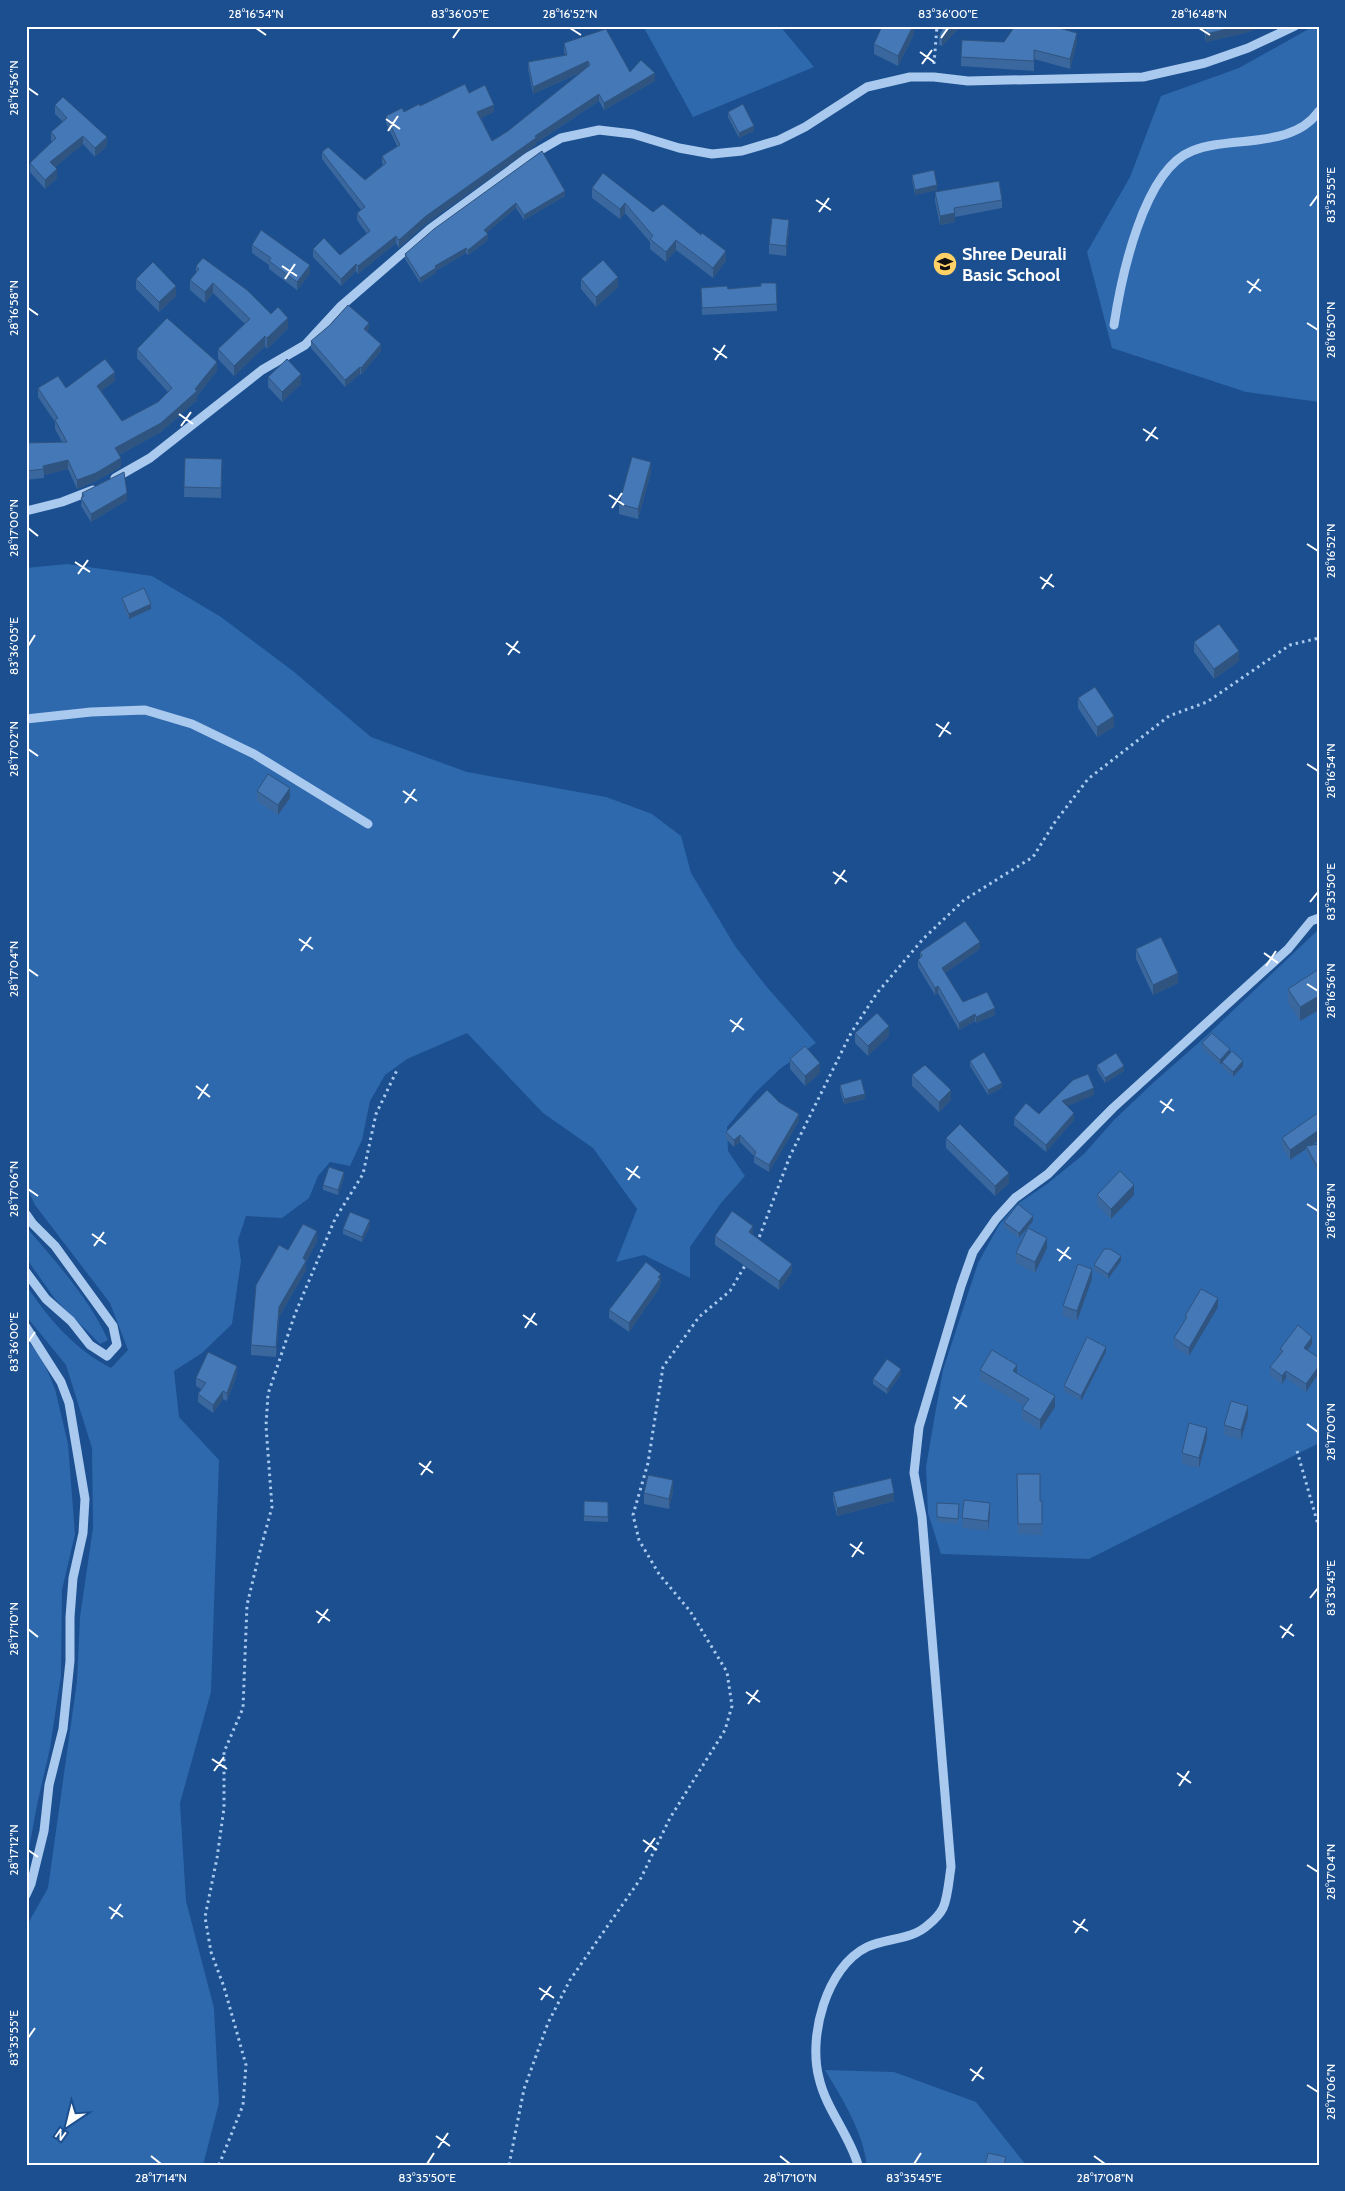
<svg xmlns="http://www.w3.org/2000/svg" width="1345" height="2191" font-family="Cabin,sans-serif">
<style>
.green{fill:#2e69ad}
.lines{fill:none;stroke-linecap:round;stroke-linejoin:round}
.path{stroke:#a9c9ee;stroke-width:3;stroke-dasharray:2.5 4;stroke-linecap:butt}
.minor{stroke:#a9c9ee;stroke-width:9}
.wall{fill:#3a679d}
.shaded-wall{fill:#305480}
.building{fill:#4478b7;stroke:#305480}
.ticks{fill:none;stroke:#fff;stroke-width:2}
.labels{text-anchor:middle;stroke-width:4;stroke-linejoin:round;paint-order:stroke}
.poi-label{font-size:18px;font-weight:bold;fill:#fff;stroke:#1b4f8f;text-anchor:start}
.neatline{fill:none;stroke:#fff;stroke-width:2}
.ticks-label{font-size:12px;text-anchor:middle;fill:#fff}
</style>
<rect width="100%" height="100%" fill="#1b4f8f"/>
<!-- green -->
<path class="green" d="M643,26H780L814,67L693,117Z
M1314,26H1319V402L1246,392L1112,348L1087,252L1130,177L1161,96L1239,68Z
M67,564L152,576L221,617L293,671L371,737L467,772L606,797L652,814L681,836L691,873L735,946L766,986L816,1043L780,1069L755,1093L727,1127L728,1151L745,1176L721,1203L690,1247V1278L644,1255L616,1262L637,1209L593,1148L543,1113L467,1033L407,1059L385,1075L370,1101L362,1140L350,1166L330,1162L318,1176L309,1198L282,1218L246,1216L238,1240L241,1261L232,1324L202,1353L174,1371L179,1417L219,1460L211,1692L180,1803L186,1901L214,2008L219,2103L203,2165H26V1927L48,1888L77,1681L80,1617L93,1528L92,1448L66,1365L26,1316V1285C49,1319 74,1349 111,1368L128,1350L110,1303L35,1205L26,1186V1091L29,1078L26,1070V568Z
M1319,929V1443L1089,1559L941,1554L928,1513L926,1467L934,1420L943,1370L978,1263L999,1225L1016,1205L1047,1184L1084,1154L1114,1120L1154,1082L1204,1038Z
M26,1227C56,1262 89,1298 108,1340L100,1344L55,1299L26,1258Z
M26,1339L42,1358L55,1389L68,1444L75,1534L62,1590L61,1675L50,1748L37,1805L26,1865Z
M825,2070L894,2072L976,2102L1026,2165H867C862,2130 843,2100 825,2070Z"/>
<g class="lines">
<!-- path -->
<path class="path" d="M934,64L937,26
M757,1243L790,1156L851,1033L877,993L923,939L964,900L1033,857L1055,822L1088,779L1169,716L1207,702L1290,645L1319,638
M1297,1451L1319,1528
M219,2165L243,2105L246,2065L224,1987L211,1952L205,1917L217,1858L224,1808V1752L243,1708L247,1605L259,1555L272,1507L266,1426L268,1394L295,1314L335,1219L363,1174L376,1114L398,1068
M509,2165L524,2089L548,2023L570,1980L641,1878L670,1818L725,1730L732,1706L727,1672L690,1611L659,1574L639,1540L633,1515L648,1463L663,1367L699,1317L730,1291L746,1264"/>
<!-- minor -->
<path class="minor" d="M1114,325C1121,279 1143,170 1192,151C1231,135 1292,150 1319,111
M115,478L150,458L262,370L305,345L340,307L430,229L528,157L561,138L599,130L633,134L679,148L712,154L742,151L779,140L805,127L867,87L910,77H934L968,81L1143,77L1205,63L1248,48L1295,26
M26,511L62,502L93,490
M26,719L91,712L145,710L192,724L254,754L368,824
M26,1214L33,1224L55,1246L113,1326L117,1345L107,1356L90,1345L71,1321L46,1299L26,1272
M26,1327L61,1382L69,1403L85,1499L83,1533L73,1578L70,1617V1661L63,1729L49,1785L44,1831L31,1884L26,1895
M858,2165C849,2134 826,2109 819,2078C808,2037 826,1967 867,1947C886,1938 912,1940 928,1925C933,1921 940,1914 943,1908C948,1897 949,1879 951,1867L922,1517L914,1473L919,1427L961,1286L973,1252L996,1219L1015,1198L1048,1174L1113,1108L1288,949L1311,921L1319,918"/>
</g>
<!-- wall -->
<path class="wall" d="M914,26V34L898,66L874,54V44Z
M944,26H961L942,46L939,45V36Z
M1203,26H1264L1245,33L1206,42Z
M1004,42H1077L1070,69L1034,59V71L961,66V57Z
M564,43L630,72L655,81L604,110L599,101L536,143V145L426,224L399,248L396,243L358,274L356,271L341,286L313,257V249L340,255L367,234L357,220V213L361,210L322,159V152L365,180L383,165L382,163V156L397,146L386,123V116L404,112L420,106L469,93L494,112L481,118L492,141L508,131L584,71L533,94L528,69V62L565,56L564,50Z
M55,105L107,146L95,157L83,144L55,167L57,178L45,189L30,172V163L52,142L51,141V132L63,122L55,114Z
M728,112L754,131L739,138L728,117Z
M542,151L565,196L524,220L516,208L486,233L488,240L468,255L466,253L436,271V273L420,283L405,259V254Z
M912,175L937,190L915,195L912,180Z
M592,188L653,212L726,261L713,278L676,250L666,262L650,249V242L625,213L620,219L592,198Z
M935,192L1002,200V208L955,217V222L940,225L935,201Z
M789,230L786,256L769,254V244Z
M252,245L310,274L297,290L269,269V265L252,253Z
M196,266L271,314L288,328L267,349L265,346L234,376L218,359V349L245,324L213,293L205,303L190,290V280L196,272Z
M136,279L176,296L159,312L136,289Z
M581,279L618,287L596,307L581,289Z
M776,283L777,311L702,315L701,288L728,289L761,286Z
M369,329L367,332L381,351L361,375L360,374L345,387L311,348V341Z
M137,349L217,371L197,396V400L161,432L119,455L121,467L96,481L77,489L68,469L44,475V478L26,480V443L62,442L55,429V422L38,397V388H66L115,381L101,391L122,421L158,402L168,392L137,358Z
M268,377L301,384L282,402L268,387Z
M185,458L222,459L221,498L184,497Z
M651,472L638,519L619,514V504Z
M82,493L127,500L91,522L81,506Z
M122,598L151,609L129,619L122,603Z
M1194,642L1239,661L1214,679L1194,652Z
M1078,698L1114,727L1097,737L1078,708Z
M257,791L290,798L278,815L257,801Z
M980,949L945,973L963,1002L995,1015L976,1023L975,1021L959,1030L938,993L935,995L918,967V960L920,959V952Z
M1136,949L1178,983L1153,995L1136,959Z
M1319,969L1300,1021L1288,1003V989Z
M855,1033L889,1036L868,1056L855,1043Z
M1202,1043L1230,1053L1243,1066L1233,1077L1222,1067V1063L1220,1065L1202,1048Z
M790,1059L820,1073L805,1086L790,1069Z
M970,1061L1002,1088L988,1095L970,1066Z
M1097,1065L1124,1071L1105,1083L1097,1070Z
M912,1075L951,1100L939,1112L912,1086Z
M840,1085L865,1099L844,1104L840,1090Z
M1094,1095L1067,1106L1074,1120L1046,1152L1014,1125V1118L1039,1114Z
M1319,1112V1140L1312,1145L1319,1144V1173H1318L1306,1151V1149L1290,1160L1282,1148V1138Z
M799,1121L769,1172L754,1163V1156L740,1142L734,1147L726,1139V1132Z
M946,1138L1009,1183L995,1196L946,1148Z
M344,1177L338,1195L323,1190V1185Z
M1097,1195H1134L1111,1219L1097,1205Z
M1033,1221L1019,1238L1004,1227V1222Z
M370,1226L362,1242L343,1234V1229Z
M753,1235L792,1272L779,1290L715,1245V1236Z
M317,1241L306,1262V1270L279,1317L276,1357L251,1355V1345L288,1250Z
M1047,1248L1035,1273L1016,1263V1253Z
M1121,1261L1108,1279L1094,1270V1265Z
M1092,1279L1077,1321L1063,1316V1306Z
M661,1282L660,1284V1287L629,1332L609,1318V1310Z
M1218,1307L1189,1356L1174,1347V1338L1185,1319V1316Z
M1312,1344L1308,1350L1306,1392L1286,1378L1282,1384L1270,1375V1367L1280,1354V1349Z
M1106,1352L1081,1401L1064,1391V1386Z
M980,1370L1017,1373L1055,1407L1040,1430L1022,1419V1409L1024,1406L980,1380Z
M237,1374L227,1401L223,1399L213,1413L198,1402V1394L201,1389L196,1386V1378Z
M901,1374L887,1394L873,1384V1379Z
M1248,1416L1241,1440L1224,1435V1425Z
M1207,1438L1199,1468L1182,1464V1453Z
M1017,1474L1040,1501H1042V1535L1018,1534Z
M673,1491L669,1509L644,1504V1493Z
M833,1492L894,1501L837,1516L833,1500Z
M608,1502V1522L584,1521V1516Z
M937,1503L959,1504L958,1524L937,1522Z
M990,1514L988,1531L962,1528V1518Z"/>
<!-- shaded-wall -->
<path class="shaded-wall" d="M913,26H914V34L898,66V56Z
M953,26H961L942,46V37Z
M1240,26H1264L1245,33L1206,42V34Z
M1077,33V42L1070,69V59Z
M588,61V69L533,94V87Z
M655,73V81L604,110V103Z
M599,94V101L536,143V145L426,224L399,248V240L426,216L535,136Z
M494,105V112L477,120V112Z
M754,126V131L739,138V133Z
M83,136V144L50,171V162Z
M107,137V146L95,157V148Z
M57,169V178L45,189V180Z
M937,185V190L915,195V190Z
M565,191V196L524,220V215Z
M516,203V208L484,235V230Z
M625,203V213L620,219V209Z
M955,213V222L940,225V216Z
M789,220V230L786,256V246Z
M488,234V240L468,255V250Z
M396,236V243L358,274V266Z
M676,240V250L666,262V252Z
M466,248V253L436,271V273L420,283V278L435,266Z
M726,251V261L713,278V268Z
M356,264V271L341,286V279Z
M310,265V274L297,290V282Z
M618,277V287L596,307V297Z
M213,283V293L205,303V292Z
M176,286V296L159,312V302Z
M288,318V328L267,349V338Z
M369,323V329L364,336V329Z
M265,336V346L234,376V366Z
M381,344V351L361,375V368Z
M217,362V371L197,396V400L161,432L115,457V448L195,389Z
M360,367V374L345,387V380Z
M115,372V381L97,394V386Z
M301,374V384L282,402V392Z
M121,458V467L96,481L77,489V480Z
M68,460V469L44,475L43,466Z
M651,462V472L638,519V509Z
M127,493V500L91,522V514Z
M151,604V609L129,619V614Z
M1239,651V661L1214,679V669Z
M1114,716V727L1097,737V727Z
M290,788V798L278,815V805Z
M980,942V949L942,975V968Z
M1178,973V983L1153,995V985Z
M938,986V993L935,995V988Z
M1319,996V1010L1300,1021V1007Z
M995,1008V1015L976,1023V1017Z
M975,1014V1021L959,1030V1023Z
M889,1026V1036L868,1056V1046Z
M1230,1049V1054L1220,1065V1060Z
M1243,1061V1066L1233,1077V1072Z
M820,1063V1073L805,1086V1076Z
M1124,1066V1071L1105,1083V1078Z
M1002,1083V1088L988,1095V1090Z
M1094,1088V1095L1062,1108V1101Z
M951,1090V1100L939,1112V1102Z
M865,1094V1099L844,1104V1099Z
M1074,1113V1120L1046,1152V1145Z
M799,1114V1121L769,1172V1165Z
M1319,1130V1140L1308,1148L1306,1146V1149L1290,1160V1150Z
M740,1135V1142L734,1147V1140Z
M344,1172V1177L338,1195V1190Z
M1009,1173V1183L995,1196V1186Z
M1134,1185V1195L1111,1219V1209Z
M1033,1216V1221L1019,1238V1233Z
M370,1220V1226L362,1242V1237Z
M753,1226V1235L749,1232Z
M317,1231V1241L306,1262V1270L279,1317L276,1357V1347L279,1307L303,1258Z
M1047,1238V1248L1035,1273V1262Z
M1121,1256V1261L1108,1279V1274Z
M792,1264V1272L779,1290V1281Z
M1092,1269V1279L1077,1321V1311Z
M661,1274V1282L660,1284V1287L629,1332V1323Z
M1218,1298V1307L1189,1356V1348Z
M1312,1337V1344L1304,1355V1348Z
M1106,1347V1352L1081,1401V1396Z
M1017,1365V1375L1013,1371Z
M237,1366V1374L227,1401V1393Z
M1319,1366V1373L1306,1392V1384Z
M901,1369V1374L887,1394V1389Z
M1286,1371V1378L1282,1384V1376Z
M223,1391V1399L213,1413V1405Z
M1055,1396V1407L1040,1430V1420Z
M1248,1406V1416L1241,1440V1430Z
M1207,1428V1438L1199,1468V1458Z
M673,1480V1491L669,1509V1499Z
M894,1493V1501L837,1516V1508Z
M990,1503V1514L988,1531V1521Z"/>
<!-- building -->
<path class="building" d="M882,26H913L898,56L874,44Z
M944,26H953L942,37L939,36Z
M1015,26H1052L1077,33L1070,59L1034,50V61L961,57L962,40L1004,42Z
M1205,26H1240L1206,34Z
M606,29L630,72L641,60L655,73L604,103L599,94L535,136L536,138L426,216L399,240L396,236L358,266L356,264L341,279L313,249L324,238L340,255L370,231L357,213L365,207L322,152L328,147L365,180L386,163L382,156L400,145L386,116L402,108L404,112L419,104L420,106L465,84L469,93L485,85L494,105L477,112L492,141L508,131L590,65L588,61L533,87L528,62L567,55L564,43Z
M63,97L107,137L95,148L83,136L50,162L57,169L45,180L30,163L56,138L51,132L67,118L55,105Z
M743,104L754,126L739,133L728,112Z
M542,151L565,191L524,215L516,203L484,230L488,234L468,250L466,248L435,266L436,268L420,278L405,254L434,229Z
M934,170L937,185L915,190L912,175Z
M603,173L653,212L663,204L701,235L702,233L726,251L713,268L676,240L666,252L650,239L653,236L625,203L620,209L592,188Z
M999,181L1002,200L954,208L955,213L940,216L935,192Z
M772,218L789,220L786,246L769,244Z
M261,230L310,265L297,282L269,261L271,258L252,245Z
M203,258L247,290L271,314L278,307L288,318L267,338L265,336L234,366L218,349L250,319L213,283L205,292L190,280L199,269L196,266Z
M603,260L618,277L596,297L581,279Z
M153,262L176,286L159,302L136,279Z
M761,283H776L777,304L702,308L701,288L727,286L728,289L761,286Z
M348,305L369,323L364,329L381,344L361,368L360,367L345,380L311,341L330,325Z
M167,318L217,362L195,389L197,391L161,423L115,448L121,458L96,473L77,480L68,460L43,466L44,469L26,471V443L67,442L55,420L58,418L38,388L58,376L66,388L105,359L115,372L97,386L122,421L158,402L172,388L137,349Z
M287,359L301,374L282,392L268,377Z
M632,457L651,462L638,509L619,504Z
M185,458L222,459L221,488L184,487Z
M124,472L127,493L91,514L81,498L84,496L82,493Z
M144,588L151,604L129,614L122,598Z
M1219,624L1239,651L1214,669L1194,642Z
M1095,687L1114,716L1097,727L1078,698Z
M268,774L290,788L278,805L257,791Z
M965,921L980,942L942,968L963,1002L987,992L995,1008L976,1017L975,1014L959,1023L938,986L935,988L918,960L922,956L920,952Z
M1161,937L1178,973L1153,985L1136,949Z
M1319,969V996L1300,1007L1288,989Z
M877,1013L889,1026L868,1046L855,1033Z
M1212,1033L1230,1049L1220,1060L1202,1043Z
M805,1046L820,1063L805,1076L790,1059Z
M1232,1051L1243,1061L1233,1072L1222,1062Z
M984,1052L1002,1083L988,1090L970,1061Z
M1116,1053L1124,1066L1105,1078L1097,1065Z
M925,1065L951,1090L939,1102L912,1075Z
M1088,1074L1094,1088L1062,1101L1074,1113L1046,1145L1014,1118L1026,1103L1039,1114L1073,1080Z
M861,1079L865,1094L844,1099L840,1085Z
M767,1090L779,1102L799,1114L769,1165L754,1156L756,1152L740,1135L734,1140L726,1132Z
M1319,1112V1130L1290,1150L1282,1138Z
M960,1124L1009,1173L995,1186L946,1138Z
M1319,1144V1168H1318L1306,1146Z
M329,1167L344,1172L338,1190L323,1185Z
M1120,1171L1134,1185L1111,1209L1097,1195Z
M1018,1204L1033,1216L1019,1233L1004,1222Z
M732,1211L753,1226L749,1232L792,1264L779,1281L715,1236Z
M350,1212L370,1220L362,1237L343,1229Z
M303,1224L317,1231L303,1258L306,1261L279,1307L276,1347L251,1345L256,1285L279,1245L288,1250Z
M1028,1228L1047,1238L1035,1262L1016,1253Z
M1104,1249H1110L1121,1256L1108,1274L1094,1265Z
M646,1262L661,1274L658,1277L660,1279L629,1323L609,1310Z
M1078,1264L1092,1269L1077,1311L1063,1306Z
M1201,1289L1218,1298L1189,1348L1174,1338L1187,1317L1185,1316Z
M1298,1325L1312,1337L1304,1348L1319,1358V1366L1306,1384L1286,1371L1282,1376L1270,1367L1283,1351L1280,1349Z
M1087,1337L1106,1347L1081,1396L1064,1386Z
M992,1350L1017,1365L1013,1371L1055,1396L1040,1420L1022,1409L1029,1399L980,1370Z
M208,1352L237,1366L227,1393L223,1391L213,1405L198,1394L206,1383L196,1378Z
M887,1359L901,1369L887,1389L873,1379Z
M1231,1401L1248,1406L1241,1430L1224,1425Z
M1189,1423L1207,1428L1199,1458L1182,1453Z
M1017,1474H1040V1501H1042V1524H1018Z
M648,1475L673,1480L669,1499L644,1493Z
M891,1478L894,1493L837,1508L833,1492Z
M964,1500L990,1503L988,1521L962,1518Z
M584,1501L608,1502V1517L584,1516Z
M937,1503L959,1504L958,1519L937,1517Z
M988,2153L1006,2157L1004,2165H985Z"/>
<!-- ticks -->
<path class="ticks" d="M256,28L266,35M570,28L581,35M1199,28L1210,35M453,38L460,28M941,38L948,28M920,52L934,62M922,64L932,50M28,88L38,95M386,119L400,129M388,131L398,116M816,200L831,210M1310,206L1318,195M819,212L829,198M282,266L297,276M285,279L295,264M1247,281L1261,291M1249,293L1259,279M28,308L38,315M1307,323L1318,330M713,348L727,358M715,360L725,345M179,414L193,424M181,426L191,412M1143,429L1158,439M1146,441L1156,427M609,495L624,505M612,508L622,493M28,528L38,536M1307,544L1318,551M75,562L90,572M78,574L88,560M1040,577L1054,587M1042,589L1052,574M506,643L520,653M28,646L35,635M508,655L518,641M936,724L951,734M939,737L949,722M28,749L38,756M1307,764L1318,771M403,791L417,801M405,803L415,789M833,872L847,882M835,884L845,870M1310,902L1318,892M299,939L313,949M301,951L311,937M1264,953L1278,963M1266,966L1276,951M28,969L38,976M1307,984L1318,991M730,1020L744,1030M732,1032L742,1018M196,1086L210,1097M198,1099L208,1084M1160,1101L1174,1111M1162,1113L1172,1099M626,1168L640,1178M628,1180L638,1166M28,1189L38,1196M1307,1204L1318,1211M92,1234L106,1244M94,1246L104,1232M1057,1249L1071,1259M1059,1261L1069,1247M523,1315L537,1325M525,1328L535,1313M28,1342L35,1332M953,1397L967,1407M955,1409L965,1395M1307,1424L1318,1432M419,1463L433,1473M421,1475L431,1461M850,1544L864,1554M852,1557L862,1542M1310,1598L1318,1588M316,1611L330,1621M318,1623L328,1609M1280,1626L1294,1636M28,1629L38,1637M1282,1638L1292,1624M746,1692L760,1702M748,1704L758,1690M212,1759L227,1769M214,1771L224,1757M1177,1773L1191,1783M1179,1786L1189,1771M643,1840L657,1850M28,1850L38,1857M645,1852L655,1838M1307,1865L1318,1872M109,1907L123,1917M111,1919L121,1904M1073,1921L1088,1931M1075,1933L1085,1919M539,1988L554,1998M541,2000L551,1986M28,2038L35,2028M970,2069L984,2079M972,2081L982,2067M1307,2085L1318,2092M436,2136L450,2146M438,2148L448,2133M151,2156L161,2164M780,2156L790,2164M1094,2156L1105,2164M427,2164L434,2153M914,2164L921,2153"/>
<!-- icons -->
<defs>
<g id="school-disc" transform="scale(1.25)"><circle r="9.5" fill="#ffd166" stroke="#1b4f8f"/><path d="M0-5L7-2L0 1L-7-2ZM-4 1L0 2.5L4 1V4Q0 6-4 4Z" fill="#111"/></g>
</defs>
<g fill-rule="evenodd">
<use href="#school-disc" x="945" y="264"/>
</g>
<g class="labels">
<!-- poi labels -->
<g class="poi-label">
<text x="962" y="260">Shree Deurali<tspan x="962" dy="21">Basic School</tspan></text>
</g>
</g>
<!-- border -->
<rect width="1345" height="2191" fill="none" stroke="#1b4f8f" stroke-width="55"/>
<!-- north arrow -->
<g transform="translate(68 2124) rotate(215)" stroke="#1b4f8f" stroke-width="4" paint-order="stroke">
<path d="M0-4L9 19L0 12L-9 19Z" fill="#ffffff"/>
<text y="-8" font-size="14" font-weight="bold" text-anchor="middle" fill="#ffffff">N</text>
</g>
<rect x="28" y="28" width="1290" height="2136" class="neatline"/>
<g class="ticks-label">
<text x="256" y="18">28°16'54"N</text>
<text x="460" y="18">83°36'05"E</text>
<text x="570" y="18">28°16'52"N</text>
<text x="948" y="18">83°36'00"E</text>
<text x="1199" y="18">28°16'48"N</text>
<text transform="translate(14 88) rotate(-90)" y="4">28°16'56"N</text>
<text transform="translate(1331 195) rotate(-90)" y="4">83°35'55"E</text>
<text transform="translate(14 308) rotate(-90)" y="4">28°16'58"N</text>
<text transform="translate(1331 330) rotate(-90)" y="4">28°16'50"N</text>
<text transform="translate(14 528) rotate(-90)" y="4">28°17'00"N</text>
<text transform="translate(1331 551) rotate(-90)" y="4">28°16'52"N</text>
<text transform="translate(14 646) rotate(-90)" y="4">83°36'05"E</text>
<text transform="translate(14 749) rotate(-90)" y="4">28°17'02"N</text>
<text transform="translate(1331 771) rotate(-90)" y="4">28°16'54"N</text>
<text transform="translate(1331 892) rotate(-90)" y="4">83°35'50"E</text>
<text transform="translate(14 969) rotate(-90)" y="4">28°17'04"N</text>
<text transform="translate(1331 991) rotate(-90)" y="4">28°16'56"N</text>
<text transform="translate(14 1189) rotate(-90)" y="4">28°17'06"N</text>
<text transform="translate(1331 1211) rotate(-90)" y="4">28°16'58"N</text>
<text transform="translate(14 1342) rotate(-90)" y="4">83°36'00"E</text>
<text transform="translate(1331 1432) rotate(-90)" y="4">28°17'00"N</text>
<text transform="translate(1331 1588) rotate(-90)" y="4">83°35'45"E</text>
<text transform="translate(14 1629) rotate(-90)" y="4">28°17'10"N</text>
<text transform="translate(14 1850) rotate(-90)" y="4">28°17'12"N</text>
<text transform="translate(1331 1872) rotate(-90)" y="4">28°17'04"N</text>
<text transform="translate(14 2038) rotate(-90)" y="4">83°35'55"E</text>
<text transform="translate(1331 2092) rotate(-90)" y="4">28°17'06"N</text>
<text x="161" y="2182">28°17'14"N</text>
<text x="427" y="2182">83°35'50"E</text>
<text x="790" y="2182">28°17'10"N</text>
<text x="914" y="2182">83°35'45"E</text>
<text x="1105" y="2182">28°17'08"N</text>
</g>
</svg>
